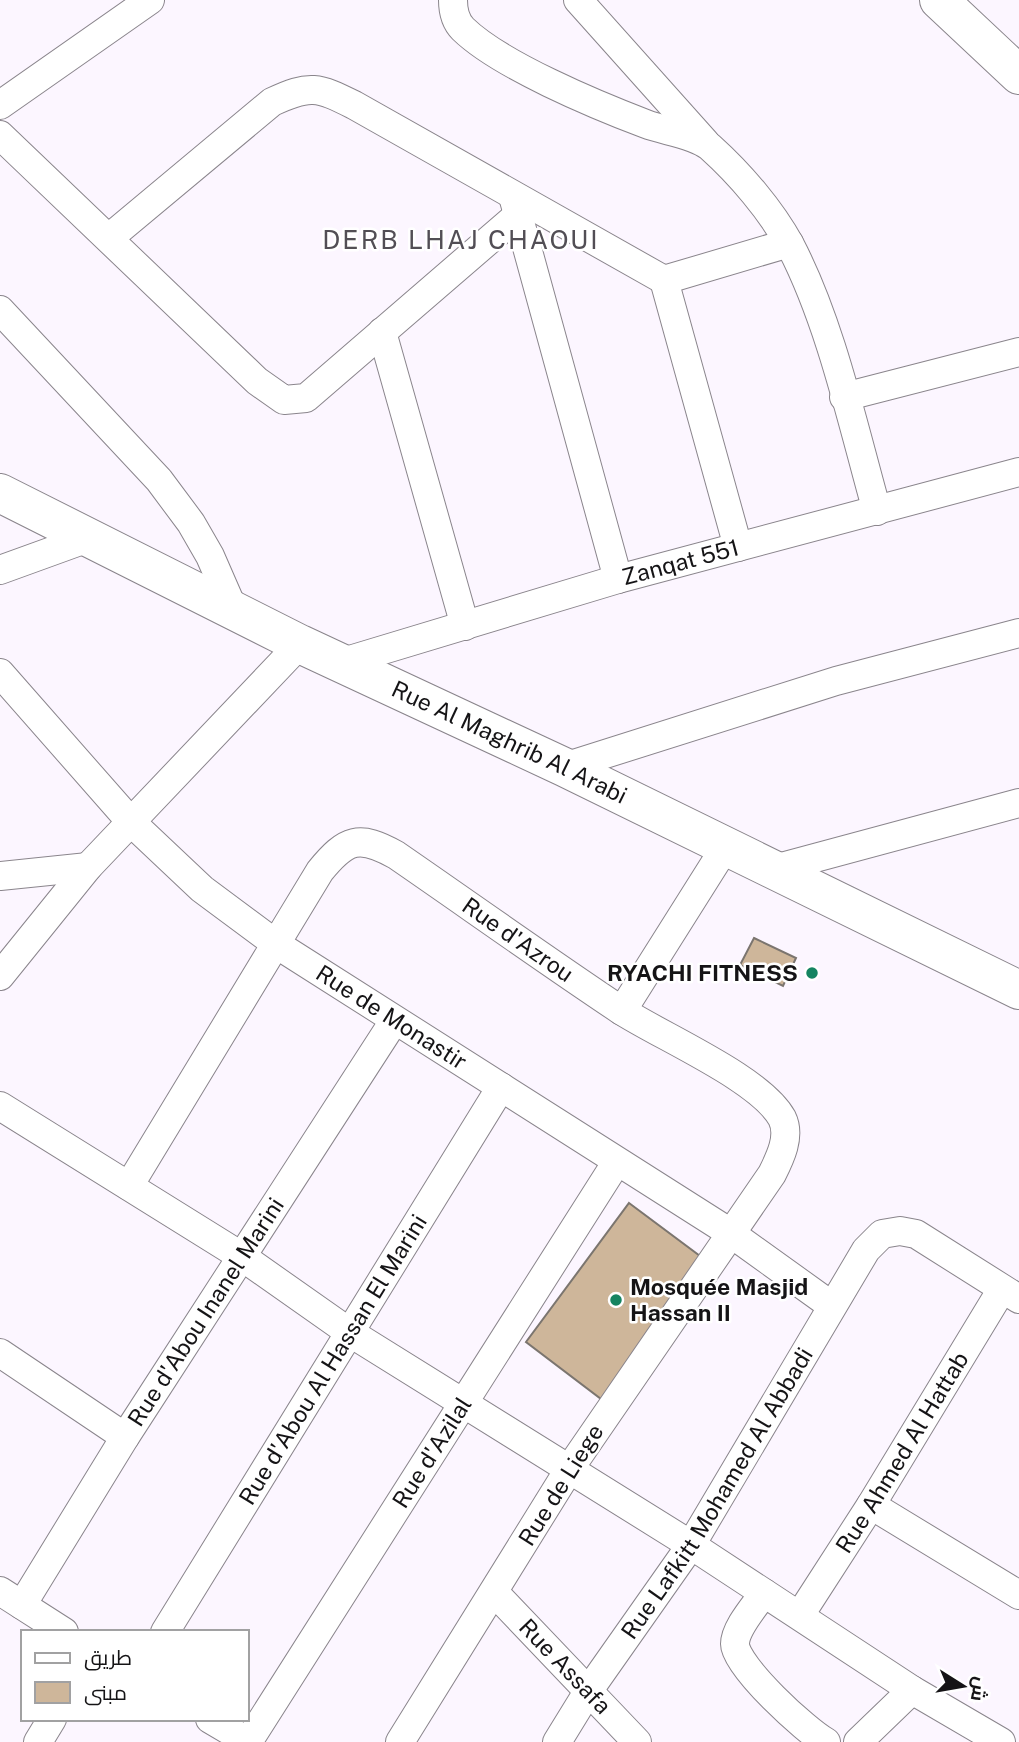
<svg xmlns="http://www.w3.org/2000/svg" width="1019" height="1742" font-family="'Public Sans',Cairo,sans-serif">
<style>
.building{fill:#ceb69a;stroke:#7b756f;stroke-width:2}
.lines{fill:none;stroke-linecap:round;stroke-linejoin:round}
.street-casing{stroke:#8a858c;stroke-width:30}
.secondary-casing{stroke:#8a858c;stroke-width:40}
.street{stroke:#fff;stroke-width:28}
.secondary{stroke:#fff;stroke-width:38}
.poi-dot{fill:#158461;stroke:#fff;stroke-width:2.5}
.labels{text-anchor:middle;stroke-width:5;stroke-linejoin:round;paint-order:stroke}
.street-label{font-size:23px;fill:#151416;stroke:#fff}
.poi-label{font-size:23px;font-weight:bold;fill:#151416;stroke:#fff;text-anchor:end}
.quarter-label{font-size:26px;letter-spacing:2px;fill:#524e55;stroke:#fff}
</style>
<rect width="100%" height="100%" fill="#fcf6ff"/>
<!-- building -->
<path class="building" d="M754,938L796,958L783,986L740,965Z
M629,1203L704,1259L605,1402L526,1342Z"/>
<g class="lines">
<!-- street casing -->
<g class="street-casing">
<g id="street">
<path d="M453,0C453,11 455,21 463,29C500,65 596,105 646,124C664,131 695,134 710,147C740,174 771,210 790,245C831,323 853,426 877,511"/>
<path d="M578,0L705,142"/>
<path d="M0,105L150,0"/>
<path d="M0,135L257,381L284,400L306,398L518,215"/>
<path d="M514,200L618,579"/>
<path d="M109,238L272,102C310,84 318,87 354,105L664,280L789,243"/>
<path d="M664,280L738,547"/>
<path d="M0,310L159,480L191,523L210,556L234,611"/>
<path d="M382,332L465,626"/>
<path d="M844,397L1019,352"/>
<path d="M0,570L91,537"/>
<path id="s1" d="M343,662L618,579L1019,472"/>
<path id="s2" d="M0,673L131,822L202,889L276,944L729,1232L832,1306"/>
<path d="M564,767L836,681L1019,633"/>
<path d="M774,869L1019,803"/>
<path d="M0,876L88,867"/>
<path d="M0,976L88,867L300,644"/>
<path d="M622,1011L726,846"/>
<path d="M0,1106L241,1256L349,1332L691,1545L912,1690L1001,1742"/>
<path id="s3" d="M129,1186L320,871C346,839 359,834 396,855C470,906 544,959 619,1009C660,1036 760,1078 782,1118C791,1136 780,1158 772,1174L570,1468L400,1742"/>
<path d="M0,1353L125,1437"/>
<path d="M871,1505L1019,1595"/>
<path d="M0,1591L64,1632"/>
<path id="s4" d="M494,1592L637,1742"/>
<path d="M764,1593C755,1606 735,1628 735,1644C735,1666 807,1732 826,1742"/>
<path id="s5" d="M22,1605L125,1437L394,1021"/>
<path id="s6" d="M800,1615L871,1505L1002,1289"/>
<path id="s7" d="M165,1632L501,1087"/>
<path d="M210,1719L249,1742"/>
<path d="M38,1742L52,1719"/>
<path id="s8" d="M248,1742L616,1163"/>
<path id="s9" d="M557,1742L589,1690L691,1545L866,1250L882,1234L900,1231L916,1234L1019,1299"/>
<path d="M858,1742L912,1690"/>
</g>
</g>
<!-- secondary casing -->
<g class="secondary-casing">
<g id="secondary">
<path d="M939,0L1019,75"/>
<path id="s10" d="M0,493L300,644L564,767L1019,990"/>
</g>
</g>
<!-- street -->
<use href="#street" class="street"/>
<!-- secondary -->
<use href="#secondary" class="secondary"/>
</g>
<!-- markers -->
<g class="poi-dot">
<circle cx="812" cy="973" r="7"/>
<circle cx="616" cy="1300" r="7"/>
</g>
<g class="labels">
<!-- street labels -->
<g class="street-label">
<text dy="8" stroke="none"><textPath href="#s1" startOffset="352">Zanqat 551</textPath></text>
<text dy="8" stroke="none"><textPath href="#s10" startOffset="567">Rue Al Maghrib Al Arabi</textPath></text>
<text dy="8" stroke="none"><textPath href="#s3" startOffset="606">Rue d'Azrou</textPath></text>
<text dy="8" stroke="none"><textPath href="#s2" startOffset="525">Rue de Monastir</textPath></text>
<text dy="8" stroke="none"><textPath href="#s5" startOffset="346">Rue d'Abou Inanel Marini</textPath></text>
<text dy="8" stroke="none"><textPath href="#s7" startOffset="320">Rue d'Abou Al Hassan El Marini</textPath></text>
<text dy="8" stroke="none"><textPath href="#s8" startOffset="343">Rue d'Azilal</textPath></text>
<text dy="8" stroke="none"><textPath href="#s6" startOffset="192">Rue Ahmed Al Hattab</textPath></text>
<text transform="translate(561 1485) rotate(-58)" y="8">Rue de Liege</text>
<text dy="8" stroke="none"><textPath href="#s9" startOffset="296">Rue Lafkitt Mohamed Al Abbadi</textPath></text>
<text dy="8" stroke="none"><textPath href="#s4" startOffset="103">Rue Assafa</textPath></text>
</g>
<!-- poi labels -->
<g class="poi-label">
<text x="798" y="981">RYACHI FITNESS</text>
<text x="630" y="1295" text-anchor="start">Mosquée Masjid<tspan x="630" dy="26">Hassan II</tspan></text>
</g>
<!-- quarter labels -->
<g class="quarter-label">
<text x="461" y="249">DERB LHAJ CHAOUI</text>
</g>
</g>
<!-- legend -->
<rect x="21" y="1630" width="228" height="91" fill="#ffffff" stroke="#a1a1a2" stroke-width="2"/>
<rect x="35" y="1653" width="35" height="10" fill="#ffffff" stroke="#a1a1a2" stroke-width="2"/>
<text x="84" y="1665" font-size="21" fill="#151416">طريق</text>
<rect x="35" y="1682" width="35" height="21" fill="#ceb69a" stroke="#a1a1a2" stroke-width="2"/>
<text x="84" y="1700" font-size="21" fill="#151416">مبنى</text>
<!-- north arrow -->
<g transform="translate(963 1686) rotate(101)" stroke="#ffffff" stroke-width="5" paint-order="stroke">
<path d="M0-5L12 26L0 18L-12 26Z" fill="#151416"/>
<text y="-10" font-size="19" font-weight="bold" text-anchor="middle" fill="#151416">ش</text>
</g>
</svg>
